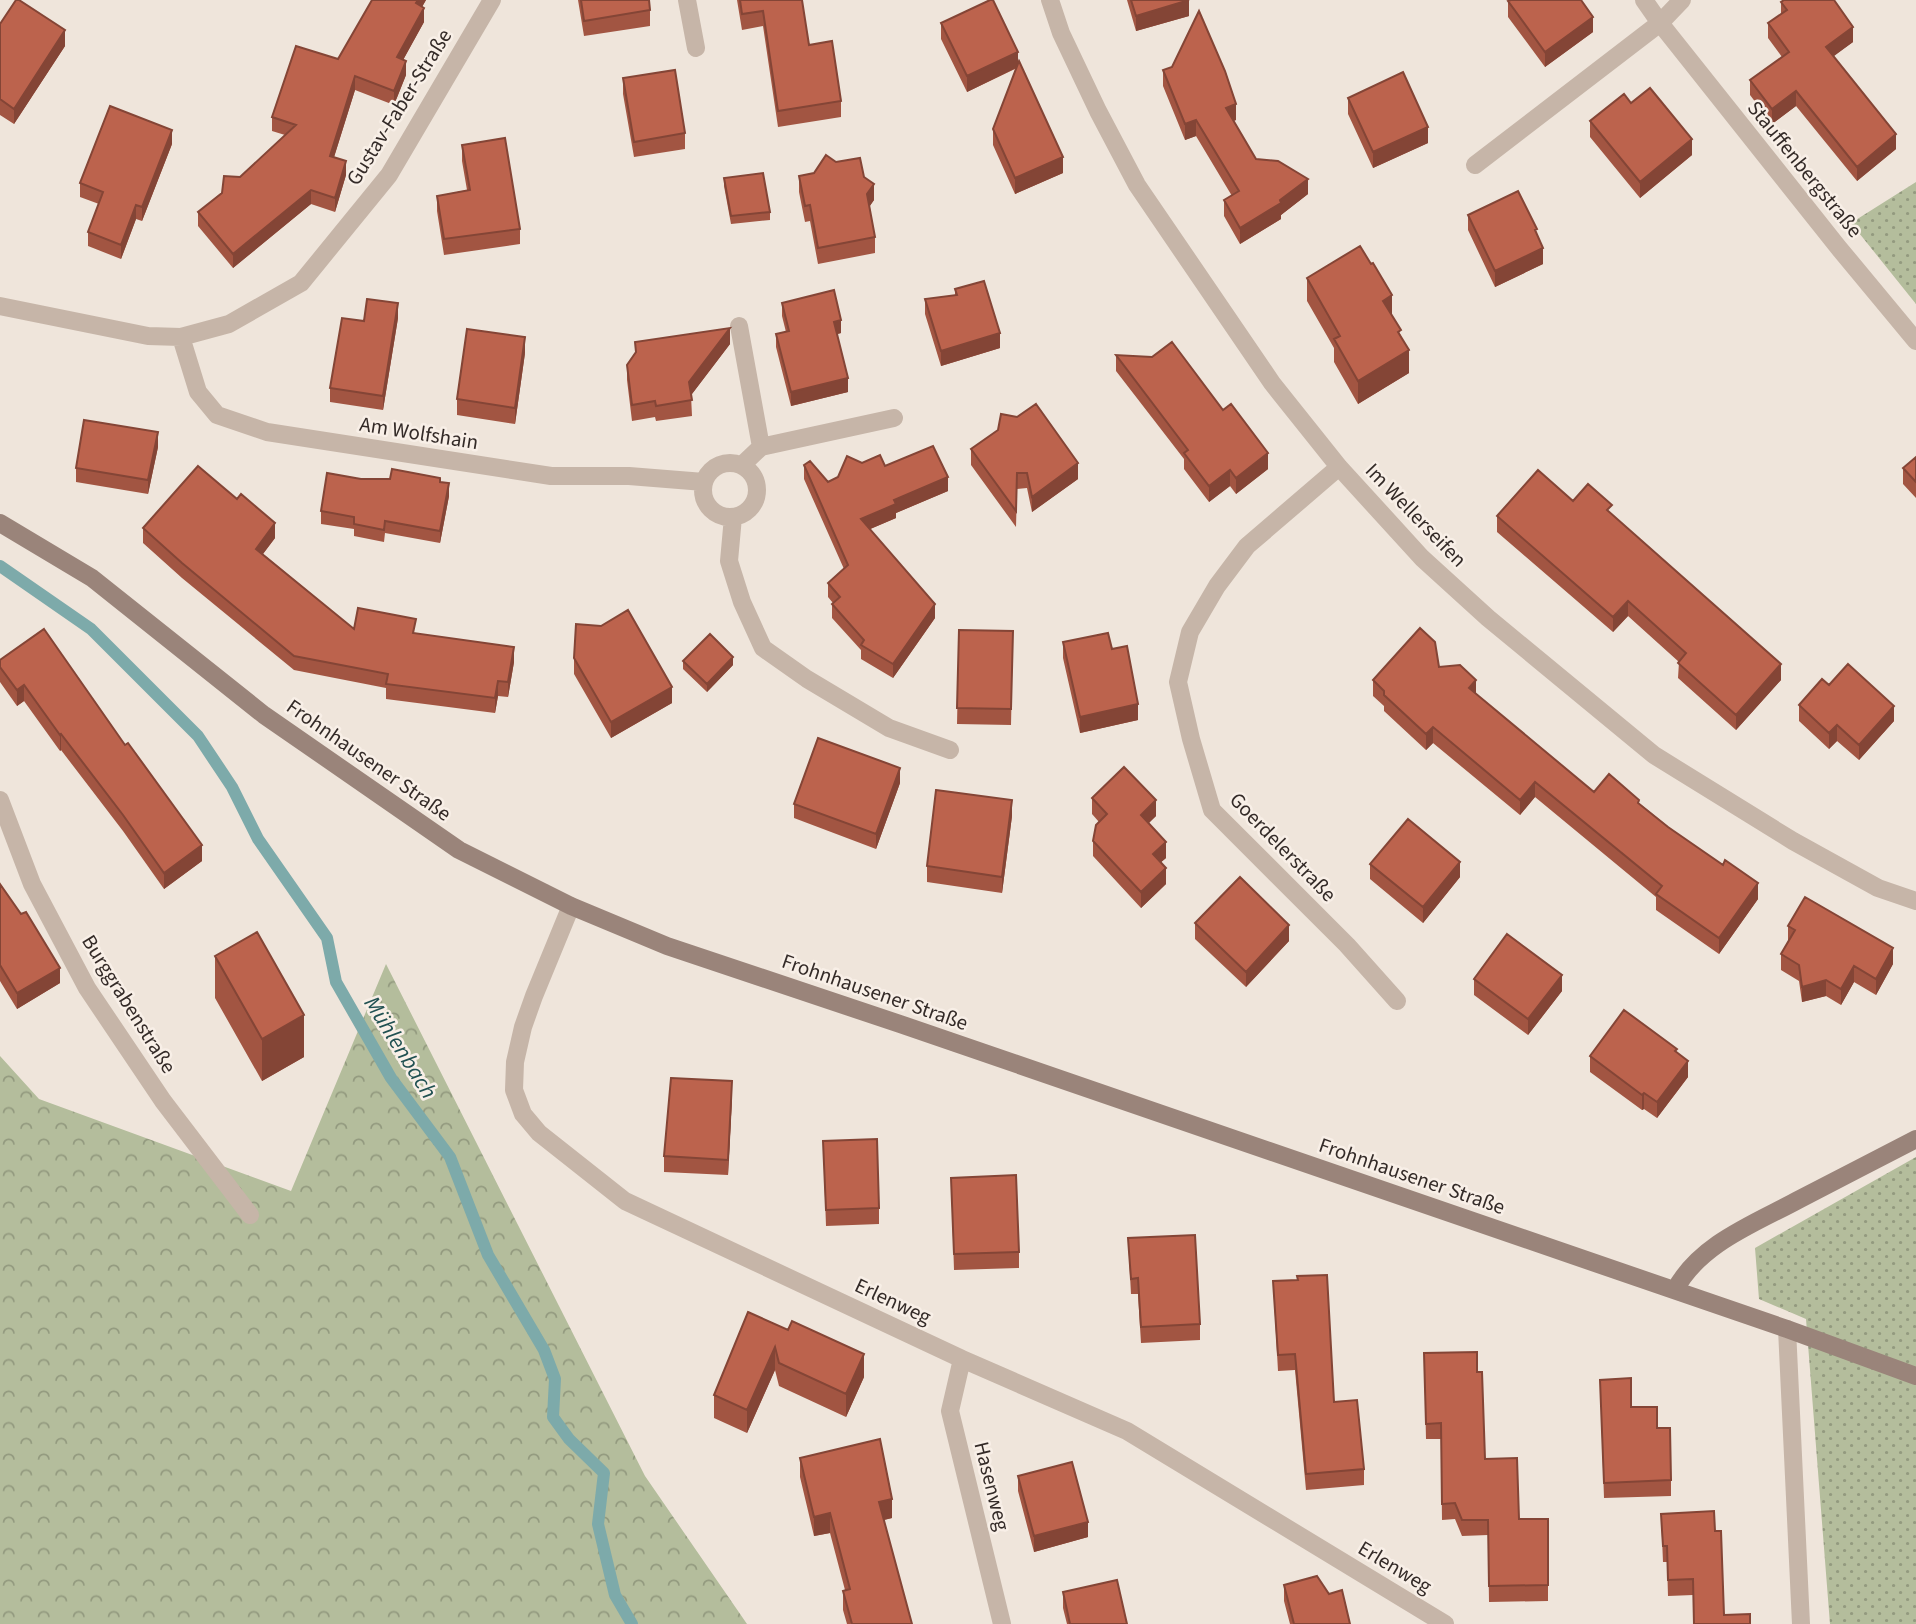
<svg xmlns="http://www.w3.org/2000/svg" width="1916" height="1624" font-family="'Source Sans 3',sans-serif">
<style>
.grass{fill:url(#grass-dots)}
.forest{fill:url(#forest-crowns)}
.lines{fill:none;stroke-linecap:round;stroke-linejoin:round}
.stream{stroke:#7daaaa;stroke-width:12}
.street{stroke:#c6b5a8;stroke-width:18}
.secondary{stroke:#9a847a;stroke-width:18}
.wall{fill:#a25542}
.shaded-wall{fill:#844536}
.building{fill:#bc634d;stroke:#844536;stroke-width:2}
.labels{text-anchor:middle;stroke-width:5;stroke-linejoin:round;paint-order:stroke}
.street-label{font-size:21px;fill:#342b28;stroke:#f8efe7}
.water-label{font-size:23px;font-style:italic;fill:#215152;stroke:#f8efe7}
</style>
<defs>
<pattern id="grass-dots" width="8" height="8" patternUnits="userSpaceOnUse" patternTransform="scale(1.75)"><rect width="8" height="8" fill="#b4bd9c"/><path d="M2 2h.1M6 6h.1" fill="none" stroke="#939a7f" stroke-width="1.8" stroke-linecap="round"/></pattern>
<pattern id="forest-crowns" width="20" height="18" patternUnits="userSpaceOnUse" patternTransform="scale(1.75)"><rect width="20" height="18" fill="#b4bd9c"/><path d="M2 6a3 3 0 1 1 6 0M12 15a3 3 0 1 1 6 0" fill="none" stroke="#939a7f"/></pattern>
</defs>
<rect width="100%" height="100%" fill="#efe5db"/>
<!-- grass -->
<path class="grass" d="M1916,182V304L1851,223Z
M1916,1157V1624H1830L1806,1319L1759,1299L1755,1248Z"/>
<!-- forest -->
<path class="forest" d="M386,964L645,1476L747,1624H0V1056L39,1099L291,1191Z"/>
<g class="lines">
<!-- stream -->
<path class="stream" d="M0,566L91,629L198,736L232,787L258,839L327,938L336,982L391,1078L450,1157L488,1255L544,1350L555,1379L553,1417L569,1439L604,1473L598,1524L615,1595L632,1624"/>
<!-- street -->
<path class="street" d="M687,0L696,48
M1050,0L1061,33L1098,111L1137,185L1272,383L1339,467L1422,558L1488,618L1654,755L1793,841L1878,888L1916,901
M1644,0L1660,23L1838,247L1916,341
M1475,165L1660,23L1682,0
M0,306L148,336L181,337L229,324L301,283L389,175L492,0
M739,326L761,447
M181,337L198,392L217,415L267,432L551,476H629L704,482
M703 490a27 27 0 1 1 54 0a27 27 0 1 1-54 0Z
M742,465L761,447L894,418
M1339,467L1247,546L1217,586L1190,632L1178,682L1191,739L1212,810L1347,945L1397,1001
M733,517L729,561L742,602L763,648L807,679L889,728L950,750
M0,800L32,884L87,988L163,1101L250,1215
M571,906L534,996L523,1027L515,1062L514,1090L523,1114L539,1133L625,1201L962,1359L1127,1431L1445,1624
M1787,1329L1801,1624
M962,1359L950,1411L1002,1624"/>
<!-- secondary -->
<path class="secondary" d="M0,523L92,578L264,715L459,850L571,906L667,946L900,1024L1787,1329L1916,1376
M1675,1290C1700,1243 1756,1223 1800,1199C1839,1179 1877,1159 1916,1139"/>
</g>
<!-- wall -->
<path class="wall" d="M372,0H426L422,7L424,22L403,60L406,75L394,105L355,90L334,157L346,175L335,212L311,204L233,268L198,226V212L240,177L285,135L272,131V117L338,59Z
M578,0H649L650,10V26L584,36Z
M737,0H802L809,45L841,101V117L778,127L763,26L742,30Z
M1127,0H1189V16L1136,31Z
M1508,1L1593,32L1545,67L1508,17Z
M1781,2L1853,42L1833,56L1896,149L1857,181L1796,106L1772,124L1750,95V80L1782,57L1768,38V23L1781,14Z
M941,23L1018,65L1063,173L1015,194L993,145V129L1017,68L967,92L941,39Z
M0,24L65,46L14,124L0,115Z
M1163,70L1236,120L1233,121L1256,159L1308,194L1281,215V219L1240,244L1224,216V200L1232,196L1196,136L1185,140L1163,86Z
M623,78L685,133V149L634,157L623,94Z
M1348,98L1428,143L1373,168L1348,114Z
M1631,103L1692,155L1640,198L1590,137V121Z
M172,144L142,221L136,219L121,259L88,246V232L99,204L80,197V183Z
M462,145L520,229V244L444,255L437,211V196L467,190L462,161Z
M836,162L864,177L874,200L869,207L875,237V253L818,264L810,221L805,222L799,192V176L814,173Z
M724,178L770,212V220L731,224L724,186Z
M1468,215L1537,235L1543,264L1495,287L1468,230Z
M1307,278L1392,317L1401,336L1409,373L1358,404L1334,362V348L1307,301Z
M955,289L1000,348L941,366L925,314V299L955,296Z
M782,303L841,333L837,334L848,392L791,406L776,347V334L786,332L782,316Z
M398,318L383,410L330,402V388L364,321Z
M635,342L730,344L691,395L692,416L656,421L655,417L632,421L627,380V365L635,353Z
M525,353L515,424L457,415V399Z
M1116,355L1223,410L1268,469L1236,494L1230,486L1209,502L1184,469V459L1116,371Z
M158,447L148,494L76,482V468Z
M971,449L1078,479L1032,512L1027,488L1017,489L1016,527L971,465Z
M1916,457V498L1903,484V468Z
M862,463L948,491L896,513V518L870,529L935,618L893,678L861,659V650L832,618V604L833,603L828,597V583L844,569L804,479V465L828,482L838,477Z
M361,479L440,482L449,496L440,543L385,533L384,542L354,536V529L321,524V511Z
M237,499L275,538L263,554L354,629L416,633L514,662L508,697L498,696L495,713L386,699V688L294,670L182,578L143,543V528Z
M1573,501L1612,514L1781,680L1736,730L1678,678L1679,662L1628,616L1613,632L1497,532V516Z
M959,630L1013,631L1011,725L957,724Z
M1063,642L1112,649L1138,720L1080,733L1063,658Z
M574,658L672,703L611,738L574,674Z
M0,660L202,861L164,889L123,831L61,750L60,751L24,701L17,706L0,682Z
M683,661L733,665L707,692L683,669Z
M1439,667L1476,695L1594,792L1639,803L1758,899L1719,954L1656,910V897L1535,797L1520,815L1433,743L1426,750L1384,711V706L1373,696V680Z
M1829,685L1894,721L1859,760L1837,741L1829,749L1799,721V705Z
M900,783L876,849L794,818V804Z
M1092,798L1156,816L1148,823L1166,858L1161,862L1166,884L1141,908L1093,856V841L1099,822L1092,814Z
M1012,816L1002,893L927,882V866Z
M1370,864L1460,877L1423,923L1370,879Z
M0,884L60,983L17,1009L0,981Z
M1195,923L1289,941L1246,987L1195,939Z
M1788,926L1893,964L1876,995L1854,982L1841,1005L1826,996L1802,1002L1799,981L1781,970V954L1788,942Z
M215,956L304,1057L262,1081L215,998Z
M1474,979L1562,991L1528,1035L1474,995Z
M1677,1053L1688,1077L1657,1118L1644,1109L1642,1110L1590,1072V1056Z
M732,1097L728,1175L664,1172V1156Z
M823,1141L879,1208V1224L826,1226Z
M951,1178L1019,1252V1268L954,1270Z
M1128,1238L1200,1324V1340L1141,1343L1138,1294H1131Z
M1273,1281L1334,1402L1364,1469V1485L1306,1490L1295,1370L1278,1371Z
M748,1312L864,1377L846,1417L779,1386L775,1370L747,1433L714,1418V1395Z
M1424,1353L1477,1372L1485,1459L1519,1519H1548V1601L1489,1602L1488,1535L1462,1536L1455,1519L1442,1520L1441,1439H1426Z
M1600,1380L1631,1407L1657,1428L1671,1480V1496L1604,1498Z
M800,1458L892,1518L884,1520L912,1624H847L843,1610V1591L845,1590L830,1533L814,1536L800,1477Z
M1018,1476L1088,1537L1034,1552L1018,1491Z
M1714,1511L1693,1624V1595L1668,1596L1667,1562H1663L1661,1514Z
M1284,1585L1350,1624H1290L1284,1601Z
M1063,1592L1127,1624H1067L1063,1608Z"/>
<!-- shaded-wall -->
<path class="shaded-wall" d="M418,0H426L416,17V3Z
M1189,0V16L1136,31V16Z
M424,8V22L397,71V57Z
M1593,17V32L1545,67V52Z
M1853,27V42L1826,62V47Z
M65,30V46L14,124V109Z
M1018,52V67L967,92V76Z
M406,61V75L394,105V91Z
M355,76V90L330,170V156Z
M1796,91V106L1772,124V109Z
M1236,104V120L1226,124V108Z
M1196,120V136L1185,140V124Z
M1428,127V143L1373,168V152Z
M172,130V144L142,221V207Z
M1896,134V149L1857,181V167Z
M1692,139V155L1640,198V182Z
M1063,157V173L1015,194V178Z
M346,161V175L335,212V198Z
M1308,179V194L1281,215V219L1240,244V228L1280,200Z
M874,184V200L867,210V194Z
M311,190V204L233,268V254Z
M136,205V219L121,259V245Z
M1543,248V264L1495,287V271Z
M1392,295V318L1383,301Z
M398,303V318L383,410V396Z
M841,320V333L834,335V322Z
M730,328V344L689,398V382Z
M1000,333V348L941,366V351Z
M525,337V353L515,424V408Z
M1409,350V373L1358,404V381Z
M848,378V392L791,406V392Z
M158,432V447L148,494V480Z
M1268,453V469L1236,494V478Z
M1078,463V479L1032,512V497Z
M1230,470V486L1209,502V486Z
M948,477V491L896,513V518L861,533V519L894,500Z
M449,483V496L440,543V531Z
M275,523V538L256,563V549Z
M1628,601V616L1613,632V617Z
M935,604V618L893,678V664Z
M514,647V662L508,697V682Z
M733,657V665L707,692V684Z
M1781,664V680L1736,730V715Z
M1476,680V695L1469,688Z
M498,681V696L495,713V698Z
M24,685V701L17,706V690Z
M672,687V703L611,738V722Z
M1138,704V720L1080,733V717Z
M1894,706V721L1859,760V745Z
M1837,725V741L1829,749V733Z
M1433,727V743L1426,750V734Z
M61,734V750L60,751V735Z
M900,768V783L876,849V834Z
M1535,782V797L1520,815V800Z
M1012,800V816L1002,893V877Z
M1156,800V816L1141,831V815Z
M1166,842V858L1153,869V854Z
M202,845V861L164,889V873Z
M1460,862V877L1423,923V907Z
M1166,868V884L1141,908V892Z
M1758,883V899L1719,954V938Z
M1289,925V941L1246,987V972Z
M1893,948V964L1876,995V979Z
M1854,966V982L1841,1005V989Z
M60,968V983L17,1009V993Z
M1562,975V991L1528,1035V1019Z
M1826,980V996L1802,1002V987Z
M304,1015V1057L262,1081V1039Z
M1688,1061V1077L1657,1118V1102Z
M732,1081V1097L728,1175V1160Z
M1644,1093V1109L1642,1110V1095Z
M775,1347V1370L747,1433V1410Z
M864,1354V1377L846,1417V1394Z
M892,1499V1518L879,1521V1502Z
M830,1513V1533L814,1536V1517Z
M1088,1522V1537L1034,1552V1536Z"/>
<!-- building -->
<path class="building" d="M16,0H19L65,30L14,109L0,99V24Z
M372,0H418L416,3L424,8L397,57L406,61L394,91L355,76L330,156L346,161L335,198L311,190L233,254L198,212L222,193L224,176L240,177L296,125L272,117L296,46L338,59Z
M581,0H649L650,10L584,21Z
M740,0H802L809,45L832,41L841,101L778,111L763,11L742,14Z
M990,0H993L1018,52L967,76L941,23Z
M1131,0H1189L1136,16Z
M1511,0H1581L1593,17L1545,52L1508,1Z
M1784,0H1834L1853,27L1826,47L1896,134L1857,167L1796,91L1772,109L1750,80L1789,52L1768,23L1787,10L1781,2Z
M1199,11L1225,71L1236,104L1226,108L1256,159L1278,161L1308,179L1280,200L1281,203L1240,228L1224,200L1239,191L1196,120L1185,124L1163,70L1172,67Z
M1019,61L1063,157L1015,178L993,129Z
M675,70L685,133L634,142L623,78Z
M1403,72L1428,127L1373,152L1348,98Z
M1650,88L1692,139L1640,182L1590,121L1624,94L1631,103Z
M110,106L172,130L142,207L136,205L121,245L88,232L103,192L80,183Z
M505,138L520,229L444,239L437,196L470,190L462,145Z
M826,155L836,162L860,158L864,177L874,184L867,194L875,237L818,248L810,205L805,206L799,176L814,173Z
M763,173L770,212L731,216L724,178Z
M1518,191L1537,229L1535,230L1543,248L1495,271L1468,215Z
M1360,246L1371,264L1373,263L1392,295L1383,301L1401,330L1398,332L1409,350L1358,381L1334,339L1340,336L1307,278Z
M984,281L1000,333L941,351L925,299L957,295L955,289Z
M834,290L841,320L834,322L848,378L791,392L776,334L789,331L782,303Z
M367,299L398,303L383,396L330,388L342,318L364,321Z
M730,328L689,382L692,400L656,406L655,401L632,405L627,365L636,352L635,342Z
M467,329L525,337L515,408L457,399Z
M1172,342L1223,410L1231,404L1268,453L1236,478L1230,470L1209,486L1184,453L1188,450L1116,355L1152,357Z
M1036,404L1078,463L1032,497L1027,473H1017L1016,511L971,449L998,430L1001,414L1017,417Z
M84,420L158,432L148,480L76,468Z
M933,446L948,477L894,500L896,504L861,519L935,604L893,664L861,645L864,640L832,604L840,597L828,583L848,565L804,465L810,461L828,482L838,477L847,456L862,463L880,455L885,466Z
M1916,457V482L1903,468Z
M198,466L237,499L241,494L275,523L256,549L354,629L358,608L416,619L413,633L514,647L508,682L498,681L495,698L386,684L388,674L294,656L182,563L143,528Z
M392,469L440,478V482L449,483L440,531L385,521L384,530L354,524V517L321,511L327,473L361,479H390Z
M1538,470L1573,501L1588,484L1612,505L1607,510L1781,664L1736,715L1678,663L1686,653L1628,601L1613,617L1497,516Z
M628,610L672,687L611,722L574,658L576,624L601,626Z
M1420,628L1435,642L1439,667L1460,665L1476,680L1469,688L1594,792L1609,774L1639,800L1638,803L1668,827L1723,865L1725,860L1758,883L1719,938L1656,894L1662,886L1535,782L1520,800L1433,727L1426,734L1384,695V691L1373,680Z
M44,629L125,745L128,743L202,845L164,873L123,815L61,734L60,735L24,685L17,690L0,667V660Z
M959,630L1013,631L1011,709L957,708Z
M1108,633L1112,649L1127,646L1138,704L1080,717L1063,642Z
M710,634L733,657L707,684L683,661Z
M1848,664L1894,706L1859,745L1837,725L1829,733L1799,705L1822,679L1829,685Z
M818,738L900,768L876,834L794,804Z
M1124,767L1156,800L1141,815L1166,842L1153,854L1166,868L1141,892L1093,841L1096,825L1107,814L1092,798Z
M936,790L1012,800L1002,877L927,866Z
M1408,819L1460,862L1423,907L1370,864Z
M1240,877L1289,925L1246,972L1195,923Z
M0,884L21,914L26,912L60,968L17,993L0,965Z
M1805,897L1893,948L1876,979L1854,966L1841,989L1826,980L1802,987L1799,965L1781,954L1795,930L1788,926Z
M257,932L304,1015L262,1039L215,956Z
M1507,934L1562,975L1528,1019L1474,979Z
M1624,1010L1677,1049L1675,1051L1688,1061L1657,1102L1644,1093L1642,1095L1590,1056Z
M671,1078L732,1081L728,1160L664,1156Z
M877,1139L879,1208L826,1210L823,1141Z
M1016,1175L1019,1252L954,1254L951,1178Z
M1195,1235L1200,1324L1141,1327L1138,1278L1131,1279L1128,1238Z
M1327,1275L1334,1402L1357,1400L1364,1469L1306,1474L1295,1354L1278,1355L1273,1281L1298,1280L1297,1276Z
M748,1312L788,1330L792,1321L864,1354L846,1394L779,1363L775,1347L747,1410L714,1395Z
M1477,1352V1372H1482L1485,1459L1517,1458L1519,1519H1548V1585L1489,1586L1488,1520H1462L1455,1503L1442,1504L1441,1423L1426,1424L1424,1353Z
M1631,1378V1407H1657V1428H1670L1671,1480L1604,1483L1600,1380Z
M880,1439L892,1499L879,1502L912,1624H852L843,1591L850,1589L830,1513L814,1517L800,1458Z
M1072,1462L1088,1522L1034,1536L1018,1476Z
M1714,1511L1715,1531H1721L1724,1615L1750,1614V1624H1694L1693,1579L1668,1580L1667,1546H1663L1661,1514Z
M1317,1576L1329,1594L1342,1590L1350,1624H1294L1284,1585Z
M1117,1580L1127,1624H1070L1063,1592Z"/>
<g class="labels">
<!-- street labels -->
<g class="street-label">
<text transform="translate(399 107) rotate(-58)" y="7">Gustav-Faber-Straße</text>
<text transform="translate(1805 169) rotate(51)" y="7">Stauffenbergstraße</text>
<text transform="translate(419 433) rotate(9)" y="7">Am Wolfshain</text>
<text transform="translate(1416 515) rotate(46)" y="7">Im Wellerseifen</text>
<text transform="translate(369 760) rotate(35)" y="7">Frohnhausener Straße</text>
<text transform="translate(1283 847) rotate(46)" y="7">Goerdelerstraße</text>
<text transform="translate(875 992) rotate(19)" y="7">Frohnhausener Straße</text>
<text transform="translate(129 1004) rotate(58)" y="7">Burggrabenstraße</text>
<text transform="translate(1412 1176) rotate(19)" y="7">Frohnhausener Straße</text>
<text transform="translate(893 1301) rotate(25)" y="7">Erlenweg</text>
<text transform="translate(992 1486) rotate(76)" y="7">Hasenweg</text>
<text transform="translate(1395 1567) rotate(31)" y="7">Erlenweg</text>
</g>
<!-- water labels -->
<g class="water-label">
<text transform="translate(401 1047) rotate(58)" y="8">Mühlenbach</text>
</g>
</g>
</svg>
